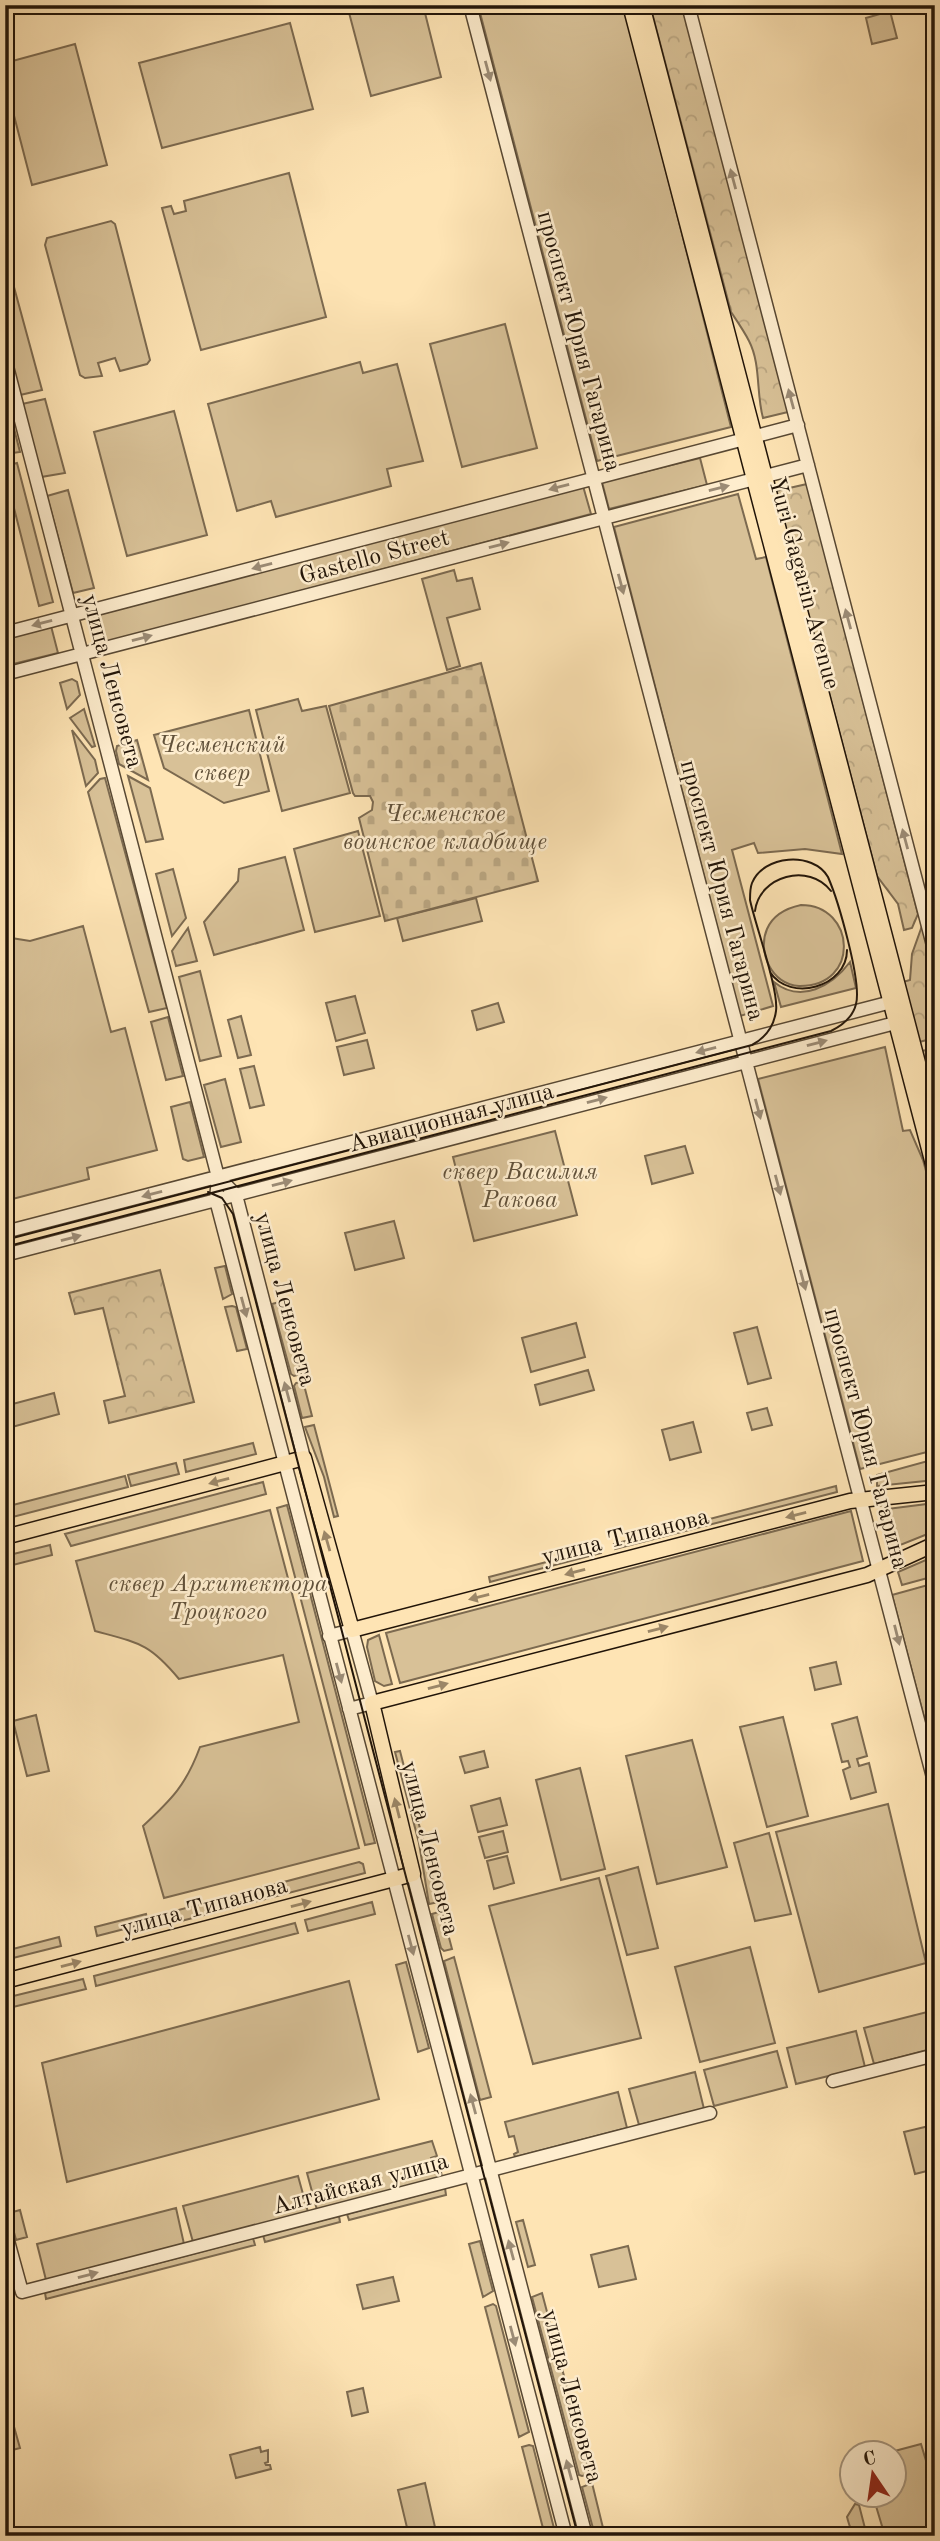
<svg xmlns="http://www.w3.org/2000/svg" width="940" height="2541" font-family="'Old Standard TT',serif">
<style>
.green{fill:#d8c197;stroke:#7c6a50;stroke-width:2}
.forest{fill:url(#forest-crowns);stroke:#7c6a50;stroke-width:2}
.cemetery{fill:url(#cemetery-stones);stroke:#7c6a50;stroke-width:2}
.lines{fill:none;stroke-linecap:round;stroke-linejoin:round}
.minor-casing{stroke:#584833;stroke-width:15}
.major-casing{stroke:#211408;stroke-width:17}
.minor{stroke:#feedce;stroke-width:12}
.major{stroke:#fee4b4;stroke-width:14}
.tram{stroke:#211408;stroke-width:2}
.oneway{fill:#9b8b75}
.oneway2{fill:#9b8667}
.labels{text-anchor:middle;stroke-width:5;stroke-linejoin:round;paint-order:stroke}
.street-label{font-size:24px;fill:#211408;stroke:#feedce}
.park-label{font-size:24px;font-style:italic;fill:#61513a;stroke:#feedce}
</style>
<defs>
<pattern id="forest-crowns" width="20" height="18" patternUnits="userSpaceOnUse" patternTransform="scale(1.75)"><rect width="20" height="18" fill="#d8c197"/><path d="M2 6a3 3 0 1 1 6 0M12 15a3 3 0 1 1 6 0" fill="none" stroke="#b9a581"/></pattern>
<pattern id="cemetery-stones" width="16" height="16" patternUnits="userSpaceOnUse" patternTransform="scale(1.75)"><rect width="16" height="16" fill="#d8c197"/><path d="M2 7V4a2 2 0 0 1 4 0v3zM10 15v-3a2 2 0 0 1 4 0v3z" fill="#b9a581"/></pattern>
</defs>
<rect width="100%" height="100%" fill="#fee4b4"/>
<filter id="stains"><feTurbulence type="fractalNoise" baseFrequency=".00286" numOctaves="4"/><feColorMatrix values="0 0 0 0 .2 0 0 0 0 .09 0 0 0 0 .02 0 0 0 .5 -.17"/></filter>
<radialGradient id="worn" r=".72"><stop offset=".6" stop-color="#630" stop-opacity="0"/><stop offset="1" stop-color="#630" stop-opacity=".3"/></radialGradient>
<!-- green -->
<path class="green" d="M347,5H423L441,77L371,96Z
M478,5H624L731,427L597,461Z
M890,11L897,38L872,44L866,18Z
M290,23L313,109L162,148L139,63Z
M75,44L107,165L32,185L5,81V63Z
M289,173L326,317L201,350L162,208L171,206L174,214L186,211L184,201Z
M111,221L115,224L150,360L147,364L120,371L115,358L98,363L102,376L85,378L80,375L45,245L47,238Z
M5,254L42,390L20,395L5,339Z
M505,324L537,448L462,467L430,344Z
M360,362L363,373L397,364L423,461L387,469L391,486L276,517L271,501L237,511L208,404Z
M5,393L20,452L5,454Z
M45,399L65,473L41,477L22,404Z
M174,411L207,535L127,556L94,432Z
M700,458L707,485L609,509L602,482Z
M17,463L53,602L39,606L5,473V466Z
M583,486L591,514L104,643L97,615Z
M68,490L94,588L73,593L47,496Z
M738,494L756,559L766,557L842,854L805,849L758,853L754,843L732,850L773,1006L740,1016L614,527Z
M454,570L457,581L472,578L480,609L447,618L460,666L447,670L422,579Z
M51,626L58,653L5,666V638Z
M72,679L77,682L80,695L67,709L60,683Z
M298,699L302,711L326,706L350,793L282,811L256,710Z
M84,709L95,746L92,747L70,718Z
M249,710L269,791L224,803L164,768L154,735Z
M72,730L95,760L98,773L86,786Z
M137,740L148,780L119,764L116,751L117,746Z
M128,776L150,788L163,839L146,842Z
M105,778L167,1008L149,1012L88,792L100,779Z
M358,831L380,916L315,932L294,849Z
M285,857L304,930L214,955L204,922L238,881L239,869Z
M173,869L186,918L172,936L156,874Z
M476,898L482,921L403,941L397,918Z
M801,905C856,905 861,987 799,986C772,985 757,952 767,929C773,915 787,908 801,905Z
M83,926L111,1032L125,1028L157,1150L87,1168L89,1179L5,1201V937L30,941Z
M188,928L197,961L176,966L172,951Z
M850,962L856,988L781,1007L774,982C801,1004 832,986 850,962Z
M200,971L221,1056L200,1061L179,977Z
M355,996L365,1033L336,1041L326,1003Z
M498,1003L504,1022L477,1030L472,1011Z
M241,1016L251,1055L238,1058L228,1020Z
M168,1017L183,1076L166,1080L151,1022Z
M367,1040L374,1068L344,1075L337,1047Z
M885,1047L903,1131L910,1130L923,1160L935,1204V1450L860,1469L758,1079Z
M935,1048V1098L922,1051Z
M254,1066L264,1105L250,1108L240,1069Z
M225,1079L241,1142L221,1147L204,1085Z
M190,1102L204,1157L188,1161L183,1159L171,1107Z
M555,1131L577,1215L474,1241L453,1157Z
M685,1146L693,1173L652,1184L645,1156Z
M394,1221L404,1258L355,1270L345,1233Z
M225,1266L232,1294L223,1299L215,1268Z
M283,1301L301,1374L294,1376L291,1374L272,1304Z
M232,1306L236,1307L247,1349L237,1351L225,1307Z
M576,1323L585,1357L531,1372L522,1338Z
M757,1327L771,1378L748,1384L734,1333Z
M588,1370L594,1390L540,1405L535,1385Z
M303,1381L312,1416L302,1418L294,1386L296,1383Z
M54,1393L59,1414L5,1429V1406Z
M767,1408L772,1425L752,1430L747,1413Z
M693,1422L701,1452L670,1460L662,1430Z
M314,1425L338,1516L334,1517L324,1477L305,1427Z
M253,1443L256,1454L186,1472L184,1460Z
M935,1459V1480L877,1486V1475Z
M176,1463L179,1474L131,1486L128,1475Z
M125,1476L128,1487L5,1519V1507Z
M263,1482L266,1494L71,1546L65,1534Z
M836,1486L837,1492L615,1549L614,1544Z
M935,1503V1531L888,1550L879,1510Z
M287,1505L375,1843L365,1845L277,1508Z
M270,1510L359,1848L164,1898L143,1826C172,1799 186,1785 200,1747L299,1722L283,1655L179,1679C149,1643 139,1643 95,1631L76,1561Z
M851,1511L863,1561L400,1683L386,1633Z
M50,1545L52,1555L5,1567V1556Z
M600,1548L601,1553L490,1582L489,1577Z
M935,1556V1576L902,1585L898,1572Z
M935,1583V1759L892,1595Z
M379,1635L392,1684L384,1686L375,1681L367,1647L368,1640Z
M836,1662L841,1684L815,1690L810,1668Z
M36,1715L49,1771L27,1776L13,1721Z
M783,1717L808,1816L767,1827L740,1727Z
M857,1717L867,1756L857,1759L859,1766L869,1763L876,1792L851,1799L843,1770L850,1767L848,1761L842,1762L832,1724Z
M692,1740L727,1867L657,1884L626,1756Z
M400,1751L439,1902L429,1904L419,1843L395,1752Z
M484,1751L488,1767L465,1773L460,1757Z
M580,1768L605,1869L561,1880L536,1780Z
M500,1798L507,1825L478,1832L471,1806Z
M888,1804L926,1963L819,1992L776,1832Z
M503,1831L508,1852L485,1858L479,1837Z
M769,1833L791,1914L755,1921L734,1843Z
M507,1856L514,1883L494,1889L487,1861Z
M359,1862L363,1864L365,1873L166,1925L164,1919L167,1913Z
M638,1867L658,1948L627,1955L606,1876Z
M599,1878L641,2038L533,2064L489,1906Z
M372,1902L375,1914L308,1931L305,1920Z
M442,1911L452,1949L444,1951L441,1948L432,1914Z
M146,1914L148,1923L97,1936L95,1927Z
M295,1923L298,1933L96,1986L94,1976Z
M59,1937L61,1946L5,1960V1951Z
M750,1947L775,2043L700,2062L675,1967Z
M454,1957L491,2097L480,2100L444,1961Z
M406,1962L429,2048L418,2052L396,1965Z
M83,1979L86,1989L5,2009V1998Z
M349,1981L379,2099L67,2182L42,2063Z
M935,2010V2048L874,2064L864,2028Z
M856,2031L865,2067L796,2084L787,2048Z
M777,2051L787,2087L714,2106L704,2070Z
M695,2072L704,2109L639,2125L629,2089Z
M618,2092L627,2128L515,2157L514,2154L518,2152L514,2136L509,2137L505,2122Z
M929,2126L935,2147V2169L915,2174L904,2132Z
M432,2141L437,2156L431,2158L435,2173L441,2172L442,2177L317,2210L307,2173Z
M298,2176L308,2212L193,2242L183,2206Z
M445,2188L446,2195L349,2220L347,2214Z
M176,2208L184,2244L46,2280L37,2244Z
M20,2210L27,2237L16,2240L9,2213Z
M339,2216L340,2222L265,2242L263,2235Z
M523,2220L535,2265L528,2267L516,2222Z
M253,2238L255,2245L46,2299L45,2293Z
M480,2241L493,2291L483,2297L469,2244Z
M628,2246L636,2279L599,2287L591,2255Z
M393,2277L399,2301L363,2309L357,2285Z
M542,2293L590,2474L582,2476L579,2475L532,2297Z
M493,2304L496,2306L529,2432L519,2437L485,2307Z
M363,2388L368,2412L352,2416L347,2392Z
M11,2416L20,2448L5,2452V2418Z
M921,2444L935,2491V2536H885L873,2496H894V2454L887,2453Z
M529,2445L533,2446L556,2536H545L522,2447Z
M260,2447L261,2452L268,2450V2462L265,2463L266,2465H270L271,2469L236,2478L230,2455Z
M425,2483L437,2536H409L398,2490Z
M592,2483L605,2536H595L582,2487Z
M855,2504L859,2505L867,2536C851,2536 851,2531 847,2517Z"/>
<!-- forest -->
<path class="forest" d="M650,5H682L788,412L763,418C756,393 761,364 749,341C744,331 737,321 731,312Z
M807,484L918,914L912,928L904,930L898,904L877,876L776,491Z
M922,926L935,977V1038L919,1042L903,982L910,980L912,954Z
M160,1270L194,1402L109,1423L104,1401L125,1396L103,1308L75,1314L69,1293Z"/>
<!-- cemetery -->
<path class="cemetery" d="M481,663L538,881L385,921L359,818L372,810L373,802L370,796H355L353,793L329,706Z"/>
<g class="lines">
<!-- minor casing -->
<g class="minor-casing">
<path id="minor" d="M470,5L935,1785
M688,5L935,953
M5,359L218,1177L216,1200L566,2536
M5,633L798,425
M5,674L808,465
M218,1177L236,1195L304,1458
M5,1232L899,1000
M5,1255L903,1021
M329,1636L352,1630L372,1703L349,1709
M413,1874L586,2536
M833,2081L935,2055
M5,2230L22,2292L710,2113"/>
</g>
<!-- major casing -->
<g class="major-casing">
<path id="major" d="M630,5L935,1172
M642,5L935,1128
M5,1537L304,1458L352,1630L850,1501L935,1492
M5,1981L413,1874L372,1703L867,1575L935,1544"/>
</g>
<!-- minor -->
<use href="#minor" class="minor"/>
<!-- major -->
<use href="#major" class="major"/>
<!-- tram -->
<path class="tram" d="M755,911C759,876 809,862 831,891
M770,972C790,1003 847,987 847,950
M208,1192L222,1198L233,1214L578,2536
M5,1240L752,1045C765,1038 774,1026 776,1011C779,990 755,924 750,900C750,894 750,888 752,883C763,855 813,851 828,877C838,900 862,982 856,1004C853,1017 843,1025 831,1031L5,1247"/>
</g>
<!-- one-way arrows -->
<defs><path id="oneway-solid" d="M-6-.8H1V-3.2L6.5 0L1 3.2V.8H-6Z" transform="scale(1.75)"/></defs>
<g class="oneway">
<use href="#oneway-solid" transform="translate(488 71) rotate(75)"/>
<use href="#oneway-solid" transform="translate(733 179) rotate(-105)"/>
<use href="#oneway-solid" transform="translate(791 399) rotate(-105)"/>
<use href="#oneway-solid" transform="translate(559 487) rotate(165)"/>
<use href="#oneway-solid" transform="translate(719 488) rotate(-14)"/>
<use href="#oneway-solid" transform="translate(499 545) rotate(-15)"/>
<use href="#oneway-solid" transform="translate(262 566) rotate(165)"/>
<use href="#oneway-solid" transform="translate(621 584) rotate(75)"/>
<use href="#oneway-solid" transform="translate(848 619) rotate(-105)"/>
<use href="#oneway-solid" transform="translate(42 623) rotate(165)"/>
<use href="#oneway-solid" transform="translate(142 638) rotate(-15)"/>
<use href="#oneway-solid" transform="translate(905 839) rotate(-105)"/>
<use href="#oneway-solid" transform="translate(817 1043) rotate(-15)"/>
<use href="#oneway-solid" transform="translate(706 1050) rotate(165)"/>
<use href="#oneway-solid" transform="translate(597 1100) rotate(-15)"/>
<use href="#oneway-solid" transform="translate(758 1109) rotate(75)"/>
<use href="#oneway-solid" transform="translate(282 1183) rotate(-15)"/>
<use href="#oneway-solid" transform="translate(778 1185) rotate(75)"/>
<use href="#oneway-solid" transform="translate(152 1194) rotate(165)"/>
<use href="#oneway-solid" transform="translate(71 1238) rotate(-15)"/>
<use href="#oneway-solid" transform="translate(803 1280) rotate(75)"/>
<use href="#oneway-solid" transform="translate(244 1307) rotate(75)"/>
<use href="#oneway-solid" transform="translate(287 1392) rotate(-105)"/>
<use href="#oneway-solid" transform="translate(897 1635) rotate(76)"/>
<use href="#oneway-solid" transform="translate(339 1673) rotate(75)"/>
<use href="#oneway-solid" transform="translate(411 1945) rotate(75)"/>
<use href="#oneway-solid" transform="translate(473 2104) rotate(-105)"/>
<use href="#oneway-solid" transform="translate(511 2250) rotate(-105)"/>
<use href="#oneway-solid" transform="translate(88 2275) rotate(-15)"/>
<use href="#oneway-solid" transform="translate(513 2336) rotate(75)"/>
<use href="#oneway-solid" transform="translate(569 2470) rotate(-105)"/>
</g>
<g class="oneway2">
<use href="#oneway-solid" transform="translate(219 1481) rotate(165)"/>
<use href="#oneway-solid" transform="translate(796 1515) rotate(166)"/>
<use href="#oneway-solid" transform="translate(327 1541) rotate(-106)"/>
<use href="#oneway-solid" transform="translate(575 1572) rotate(165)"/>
<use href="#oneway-solid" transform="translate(479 1597) rotate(166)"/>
<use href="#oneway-solid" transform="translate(658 1629) rotate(-15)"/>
<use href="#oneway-solid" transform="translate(438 1686) rotate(-15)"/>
<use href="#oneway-solid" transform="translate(397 1808) rotate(-104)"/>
<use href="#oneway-solid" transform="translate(301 1904) rotate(-15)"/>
<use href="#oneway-solid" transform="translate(71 1964) rotate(-15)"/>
</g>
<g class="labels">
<!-- street labels -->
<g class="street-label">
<text transform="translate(580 341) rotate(75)" y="8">проспект Юрия Гагарина</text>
<text transform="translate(374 556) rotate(-15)" y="8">Gastello Street</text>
<text transform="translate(805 583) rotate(75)" y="8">Yuri Gagarin Avenue</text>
<text transform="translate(113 681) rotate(75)" y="8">улица Ленсовета</text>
<text transform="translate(723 890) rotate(75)" y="8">проспект Юрия Гагарина</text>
<text transform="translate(451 1117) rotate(-15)" y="8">Авиационная улица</text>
<text transform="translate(286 1299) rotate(75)" y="8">улица Ленсовета</text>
<text transform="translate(867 1438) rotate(75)" y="8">проспект Юрия Гагарина</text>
<text transform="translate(625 1536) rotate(-14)" y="8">улица Типанова</text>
<text transform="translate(431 1848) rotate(76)" y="8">улица Ленсовета</text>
<text transform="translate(204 1906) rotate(-15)" y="8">улица Типанова</text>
<text transform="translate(360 2183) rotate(-15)" y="8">Алтайская улица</text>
<text transform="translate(573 2396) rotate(75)" y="8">улица Ленсовета</text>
</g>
<!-- park labels -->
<g class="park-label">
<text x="222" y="752">Чесменский<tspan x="222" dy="28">сквер</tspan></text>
<text x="445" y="821">Чесменское<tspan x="445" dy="28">воинское кладбище</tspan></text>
<text x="520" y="1179">сквер Василия<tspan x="520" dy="28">Ракова</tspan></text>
<text x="218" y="1591">сквер Архитектора<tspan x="218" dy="28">Троцкого</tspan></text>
</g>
</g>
<!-- margin -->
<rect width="940" height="2541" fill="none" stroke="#fee4b4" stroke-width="28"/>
<rect x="7" y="7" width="926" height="2527" fill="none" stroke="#211408" stroke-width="3.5"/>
<rect x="14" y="14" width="912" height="2513" fill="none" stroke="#211408" stroke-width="2"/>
<!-- north arrow -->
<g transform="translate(873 2474) rotate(347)"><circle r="33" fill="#feedce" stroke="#a6967f" stroke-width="2"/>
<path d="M0-5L12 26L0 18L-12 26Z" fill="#8f2418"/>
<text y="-10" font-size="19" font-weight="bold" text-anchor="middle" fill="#211408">С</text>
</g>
<rect width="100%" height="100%" filter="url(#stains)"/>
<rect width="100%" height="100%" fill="url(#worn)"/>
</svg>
